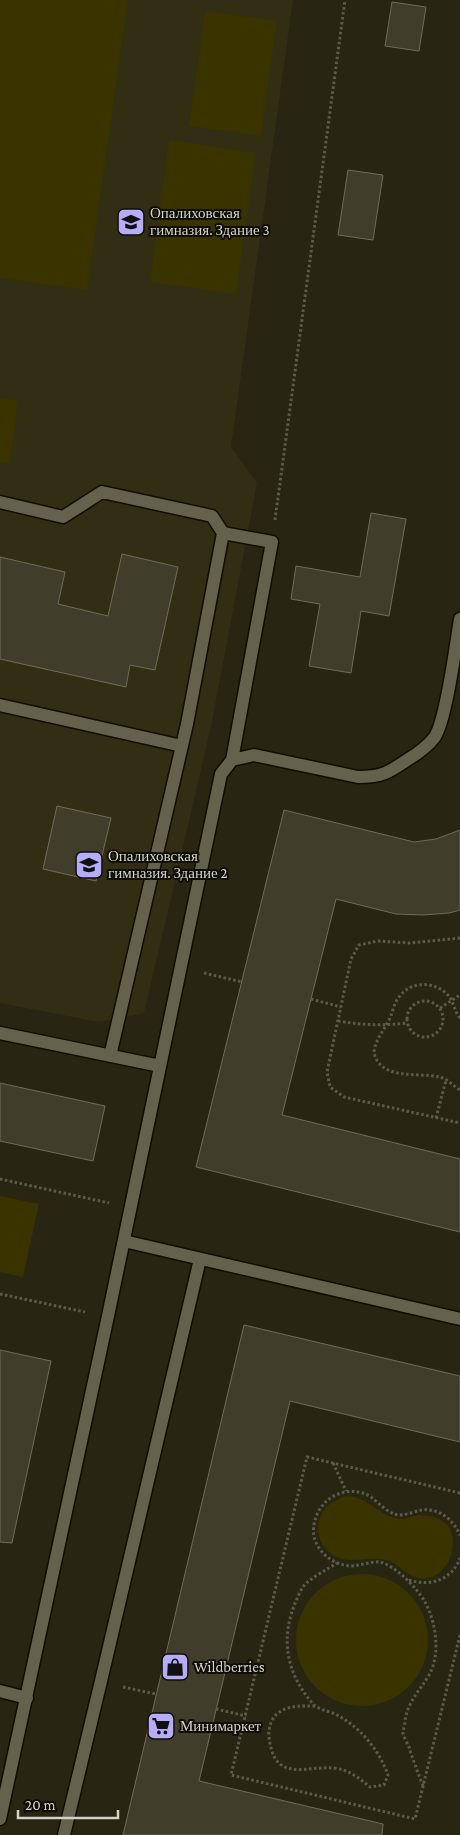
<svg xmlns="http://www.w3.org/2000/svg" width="460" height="1835" font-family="'Crimson Pro',serif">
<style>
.built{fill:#312e14}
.green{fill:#393300}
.building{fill:#403e2a;stroke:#6f6d57}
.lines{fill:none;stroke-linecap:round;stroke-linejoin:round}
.minor-casing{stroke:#110e01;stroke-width:15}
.path{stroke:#5d5b4a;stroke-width:3;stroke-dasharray:2.5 2.5;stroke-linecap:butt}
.minor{stroke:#64624d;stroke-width:12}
.labels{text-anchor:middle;stroke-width:4;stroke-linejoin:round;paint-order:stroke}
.poi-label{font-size:15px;fill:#d3d2c6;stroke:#0f0e06;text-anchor:start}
</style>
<rect width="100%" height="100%" fill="#282512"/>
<!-- built -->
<path class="built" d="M0,0H293L231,447L257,483L211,727L144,1013L99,1022L0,1003Z"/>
<!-- green -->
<path class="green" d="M0,0H128L87,290L0,278Z
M205,11L277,21L261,136L189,126Z
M169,140L256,153L236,294L150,282Z
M0,398L18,401L10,464L0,463Z
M0,1196L39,1204L23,1277L0,1272Z
M346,1496C371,1497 380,1518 401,1519C405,1519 409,1517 412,1516C426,1514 441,1516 450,1528C460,1551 443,1586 415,1577C405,1574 399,1565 390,1561C369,1554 349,1567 331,1554C316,1543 314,1521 326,1507C332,1501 339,1499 346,1496Z
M296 1640a66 66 0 1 1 132 0a66 66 0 1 1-132 0Z"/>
<!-- building -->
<path class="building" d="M392,2L426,7L419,51L385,46Z
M348,170L383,175L373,240L338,235Z
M371,513L406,519L389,616L361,611L351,673L309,666L320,604L291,599L296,566L360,577Z
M122,554L178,567L155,670L130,665L126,687L0,659V557L65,572L58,604L108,616Z
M57,806L111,818L96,881L43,869Z
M284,810L414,842L436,839L460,830V910L449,913L423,915L396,914L336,899L282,1115L460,1159V1232L196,1167Z
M0,1083L105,1106L93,1161L0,1141Z
M244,1325L460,1376V1442L290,1401L199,1781L383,1824L382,1835H123Z
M0,1350L51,1361L12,1543L0,1542Z"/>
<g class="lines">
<!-- minor casing -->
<g class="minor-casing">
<path id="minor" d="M0,502L63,517L102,492L212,516L223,533
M0,705L182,746
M0,1033L160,1066
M110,1056L187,724L223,533L272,542L232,760
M124,1241L460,1319
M0,1691L27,1698
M0,1819L108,1316L221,774L232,760L254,755L358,777C382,777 388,773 407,760C417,754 427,747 434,738C446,723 456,643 460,619
M64,1835L101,1681L200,1259"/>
</g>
<!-- path -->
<path class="path" d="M275,520L345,0
M460,938L409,943L378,941L359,945L351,959L327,1072L330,1087L344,1097L460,1123
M204,973L242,982
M311,999L341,1007
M407 1019a18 18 0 1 1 36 0a18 18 0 1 1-36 0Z
M440,1008L460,995
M460,1018C454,1011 454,1001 447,994C434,981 410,981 399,997C394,1003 393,1011 390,1018C384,1031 375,1039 374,1053C381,1081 419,1072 440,1077C448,1079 453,1086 460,1090
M338,1021C362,1025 383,1026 407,1023
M436,1118L446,1080
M0,1179L109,1203
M0,1294L85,1312
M333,1463L346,1491
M460,1493L307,1457L231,1775L415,1819L460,1635
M409,1580C430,1587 452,1580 460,1558
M123,1687L156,1694
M315,1706C301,1706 289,1705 278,1713C271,1718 268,1729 269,1737C274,1783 304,1766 333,1768C348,1769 359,1778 370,1787L384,1785L388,1775C379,1750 361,1728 337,1715C330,1711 319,1710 313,1704C286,1673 280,1638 296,1601C298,1597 300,1591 303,1587C308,1579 328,1569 337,1563
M216,1709L246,1716
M423,1786C418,1773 413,1760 409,1747C407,1743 404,1737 403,1733C403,1729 405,1725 405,1721C408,1701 419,1692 429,1675C441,1654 436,1622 425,1602C417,1588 396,1566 380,1562C371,1561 360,1566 350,1566C334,1565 318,1553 314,1537C312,1525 316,1513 323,1505C334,1491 356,1487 371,1497C379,1503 388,1514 399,1515C407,1515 415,1511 422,1510C440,1508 453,1520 460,1535"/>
<!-- minor -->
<use href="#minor" class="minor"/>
</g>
<!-- icons -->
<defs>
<g id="school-square" transform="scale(1.4375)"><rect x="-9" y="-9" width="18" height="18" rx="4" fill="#b6acf8" stroke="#0f0e06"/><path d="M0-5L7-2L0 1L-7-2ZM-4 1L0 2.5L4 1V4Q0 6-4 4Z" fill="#111"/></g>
<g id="shop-square" transform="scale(1.4375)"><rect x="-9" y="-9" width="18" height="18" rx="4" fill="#b6acf8" stroke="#0f0e06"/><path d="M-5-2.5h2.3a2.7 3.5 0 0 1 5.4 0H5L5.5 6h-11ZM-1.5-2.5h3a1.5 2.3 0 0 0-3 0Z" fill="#111"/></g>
<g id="supermarket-square" transform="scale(1.4375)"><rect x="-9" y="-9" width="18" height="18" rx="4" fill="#b6acf8" stroke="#0f0e06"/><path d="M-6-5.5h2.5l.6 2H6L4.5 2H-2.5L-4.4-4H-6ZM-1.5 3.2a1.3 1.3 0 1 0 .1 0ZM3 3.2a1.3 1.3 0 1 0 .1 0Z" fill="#111"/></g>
</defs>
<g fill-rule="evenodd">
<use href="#school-square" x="131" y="222"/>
<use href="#school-square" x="89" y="865"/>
<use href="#shop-square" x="175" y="1667"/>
<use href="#supermarket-square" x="161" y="1726"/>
</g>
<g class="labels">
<!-- poi labels -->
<g class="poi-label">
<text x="150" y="218">Опалиховская<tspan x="150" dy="17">гимназия. Здание 3</tspan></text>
<text x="108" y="861">Опалиховская<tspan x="108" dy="17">гимназия. Здание 2</tspan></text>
<text x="194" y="1672">Wildberries</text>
<text x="180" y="1731">Минимаркет</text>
</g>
</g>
<!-- scale -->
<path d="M18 1810v8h100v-8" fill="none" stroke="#d3d2c6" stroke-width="2.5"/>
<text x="25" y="1810" font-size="15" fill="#d3d2c6" stroke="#0f0e06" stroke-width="4" paint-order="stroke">20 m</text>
</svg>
